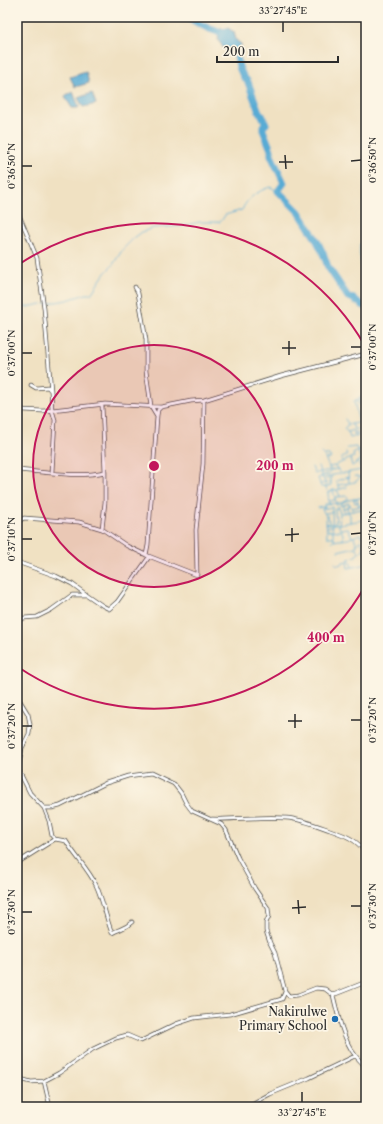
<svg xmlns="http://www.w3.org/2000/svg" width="383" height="1124" font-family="'Libre Caslon Text',serif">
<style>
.water{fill:#59abd4;stroke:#426b80}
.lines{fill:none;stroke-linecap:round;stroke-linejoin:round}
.stream{stroke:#59abd4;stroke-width:1}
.river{stroke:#59abd4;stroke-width:7}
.street-casing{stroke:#494642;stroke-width:4.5}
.street{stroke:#fff;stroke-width:3}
.ticks{fill:none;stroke:#2b2b2b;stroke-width:1.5}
.ring{fill:none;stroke:#c2185b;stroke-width:2}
.poi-dot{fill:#1f6fb2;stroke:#fcf5e5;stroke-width:1.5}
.labels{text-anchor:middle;stroke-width:3.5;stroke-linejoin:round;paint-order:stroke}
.poi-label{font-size:12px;fill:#2b2b2b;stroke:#fcf5e5;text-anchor:end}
.centre{fill:#c2185b;stroke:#fcf5e5;stroke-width:2}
.ring-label{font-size:12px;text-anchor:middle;font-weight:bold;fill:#c2185b;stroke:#fcf5e5;stroke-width:3.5;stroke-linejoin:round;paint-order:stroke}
.neatline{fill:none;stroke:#2b2b2b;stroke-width:1.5}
.ticks-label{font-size:10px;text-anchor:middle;fill:#2b2b2b}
</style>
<rect width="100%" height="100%" fill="#fcf5e5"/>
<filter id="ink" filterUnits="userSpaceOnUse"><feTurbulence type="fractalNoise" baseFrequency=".025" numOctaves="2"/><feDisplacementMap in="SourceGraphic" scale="8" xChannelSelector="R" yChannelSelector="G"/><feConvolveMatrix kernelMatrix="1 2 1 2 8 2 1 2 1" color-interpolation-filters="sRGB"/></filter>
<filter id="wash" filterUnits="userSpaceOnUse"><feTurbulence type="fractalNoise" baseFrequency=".012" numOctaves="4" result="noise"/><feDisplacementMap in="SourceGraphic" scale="16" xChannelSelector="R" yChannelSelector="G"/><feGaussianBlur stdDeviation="0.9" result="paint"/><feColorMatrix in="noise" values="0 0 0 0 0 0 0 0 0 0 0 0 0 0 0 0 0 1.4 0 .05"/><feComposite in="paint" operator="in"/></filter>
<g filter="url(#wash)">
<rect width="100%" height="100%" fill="#f0e1c2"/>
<!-- water -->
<path class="water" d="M228,28L234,32L236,40L242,45L236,50H225L218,40L220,29Z
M86,72L89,83L75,87L70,77Z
M73,92L79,107L78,108H72L65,97L66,95Z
M92,93L96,104L83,107L78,98Z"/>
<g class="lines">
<!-- stream -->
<path class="stream" d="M366,242L363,241L360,244C359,253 361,261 362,270C363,280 363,287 366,297
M45,304L67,300L86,294H91L105,273L112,266L123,249L134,238L142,232L153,228L183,226L199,222H219L222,220L225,215L242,210C247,198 258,191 270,187L278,191
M17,309L42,304
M366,394L354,401L362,435H366
M360,398L362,409L366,407
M358,400L366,397
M361,401L366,399
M355,402L357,401L359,404L366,402
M361,406L366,404
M361,408L366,406
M345,419L348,424
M352,424L347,425L344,429L348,432L360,428
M354,429L352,424L358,423
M348,432L350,438L354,437
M357,433L358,436L355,437L354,432L357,433L363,429L364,422H366
M347,448L356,447L358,451L353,454L354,457L350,458L352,466L361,460L364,461L366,460
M321,453L324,456L329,467
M324,455H329L331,458L327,459
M361,460L358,451L366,450
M342,461L341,459L347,455L346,452
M359,463L363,476
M336,465L349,459
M318,466L322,477L318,478L321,487H326L328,493
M360,466L364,461
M312,467L315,474L320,472L338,469
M348,473L349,482
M321,475L330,473L329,467L335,466L340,473
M355,476L360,477
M331,478V485L326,487L324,480L322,477L362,470
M325,479L332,477
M320,484L331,482
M338,485L355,482L361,477
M340,489L336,481L348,477
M333,490L336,503L340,513L339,527L343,534V540
M337,490L347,487L346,484
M335,497L347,496L348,499
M354,499L355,503L358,502
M357,499L359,506L363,504L364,508H366
M329,501L335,500
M329,504L328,493L333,490H337L340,496
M340,504L341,506L349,503L353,511
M325,507L322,509L326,516L327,537H334
M343,507L344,513
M347,507L348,512L361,509L363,519
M318,508L325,506V504L341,503L348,500L366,497
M353,508L359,506
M322,509L332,507C333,518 331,531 335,541
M343,509L350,505
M325,513L332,512
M341,513L348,512L350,515V522
M328,515L329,523
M336,523L335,509L337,508
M326,524H340L363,520L364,523L366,522
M327,527L333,526
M341,529L348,528L352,537
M328,530L340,531
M362,536L366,534
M354,537L357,545
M332,541L348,539L360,534L362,537L361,540
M356,547L359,552
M338,551L355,547L361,540L364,549
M349,559L352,567
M347,561L349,559L356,556V555L364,549L366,554
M335,563L337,565L342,564L343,562L347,561L348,568L363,565L366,563"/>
<!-- river -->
<path class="river" d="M188,17C200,25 213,32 227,34L236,50L239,67L243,76L248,82L259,112L262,115L266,124L263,126V130L271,150V155L284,183L278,191L299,212L316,239L323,253L328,267L348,297C355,298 359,304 366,307"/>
</g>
</g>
<g filter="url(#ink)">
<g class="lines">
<!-- street casing -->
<g class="street-casing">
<path id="street" d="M17,210L37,258L44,308L51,391
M135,287L138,293L146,340V371L151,406L157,416L148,545L146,555L197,575L196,530L203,464L204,400
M31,385L36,388L48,387L51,391L52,410L55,420L52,472
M102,405L105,472
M17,408L24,410L43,411L105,404L161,407
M157,416L158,410L161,407L191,401L204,400L281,376L366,354
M17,470C45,472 77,478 105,472V502L102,529
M17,522L24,518L79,522L102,529L127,546L146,555
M17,562L56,576L72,584L87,595
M17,622L24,618L37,617L51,610L72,595H87L103,606L109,609L117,602L149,557
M17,696L28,714L30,724L29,734L22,748L18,769L30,793L44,808H52L60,806L106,783L128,776L151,773L174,784L181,793L186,803L192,811L221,824L226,830L238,858L255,889L268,908L269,916L266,923V931L270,943L275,953L285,991L289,996L298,995L316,988L325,989L333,995C337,1012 344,1042 355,1055C358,1059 362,1063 366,1067
M44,808L49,821L52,836L55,839L66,841C75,856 88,869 96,885C103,900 106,918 112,933C120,928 124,930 132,922
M212,819C237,820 261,816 286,818C301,819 316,825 330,830C347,836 355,839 366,852
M17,863L55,839
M333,995L366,982
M17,1078L31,1082L44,1081L59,1073L93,1049L116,1038L127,1035L141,1041L176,1024L194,1018L230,1014L282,999L285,992
M44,1081L50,1107
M246,1107L270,1094L309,1078L355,1056"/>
</g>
<!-- street -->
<use href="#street" class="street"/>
</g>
</g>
<!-- ticks -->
<path class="ticks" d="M283,22V32M285,155L286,169M351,161L361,160M279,162H293M22,166H32M289,341V355M351,347H361M282,348H296M22,353H32M292,528V542M351,534L361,533M285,535L299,534M22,539H32M295,714V728M351,720H361M288,721H302M22,726H32M298,900L299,914M351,906H361M292,908L306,907M22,912H32M302,1092V1102"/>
<!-- distance rings -->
<circle cx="154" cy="466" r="121" fill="#c2185b" fill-opacity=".12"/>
<g class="ring">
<circle cx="154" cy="466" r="121"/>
<path d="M365 586A243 243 0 0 1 18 667M18 265A243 243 0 0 1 365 346"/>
</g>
<!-- markers -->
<circle class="poi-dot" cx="335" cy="1019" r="4"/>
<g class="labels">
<!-- poi labels -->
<g class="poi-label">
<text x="327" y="1016">Nakirulwe<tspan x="327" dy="14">Primary School</tspan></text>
</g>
</g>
<circle cx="154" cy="466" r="6" class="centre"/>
<g class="ring-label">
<text x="275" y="470">200 m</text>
<text x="326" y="642">400 m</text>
</g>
<!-- margin -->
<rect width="383" height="1124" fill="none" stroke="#fcf5e5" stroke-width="44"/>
<!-- scale -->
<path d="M217 56v6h121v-6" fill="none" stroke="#2b2b2b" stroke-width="2"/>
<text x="223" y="56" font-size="12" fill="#2b2b2b" stroke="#fcf5e5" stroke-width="3" paint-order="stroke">200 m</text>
<rect x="22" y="22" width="339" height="1080" class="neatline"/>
<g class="ticks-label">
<text x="283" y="14">33°27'45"E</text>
<text transform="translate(372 160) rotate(-90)" y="4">0°36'50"N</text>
<text transform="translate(11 166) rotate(-90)" y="4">0°36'50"N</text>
<text transform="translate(372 347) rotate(-90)" y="4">0°37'00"N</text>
<text transform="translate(11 353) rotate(-90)" y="4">0°37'00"N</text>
<text transform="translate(372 533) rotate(-90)" y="4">0°37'10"N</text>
<text transform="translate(11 539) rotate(-90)" y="4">0°37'10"N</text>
<text transform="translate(372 720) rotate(-90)" y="4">0°37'20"N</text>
<text transform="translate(11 726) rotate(-90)" y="4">0°37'20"N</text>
<text transform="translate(372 906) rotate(-90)" y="4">0°37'30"N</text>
<text transform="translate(11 912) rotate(-90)" y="4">0°37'30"N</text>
<text x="302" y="1116">33°27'45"E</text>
</g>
</svg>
